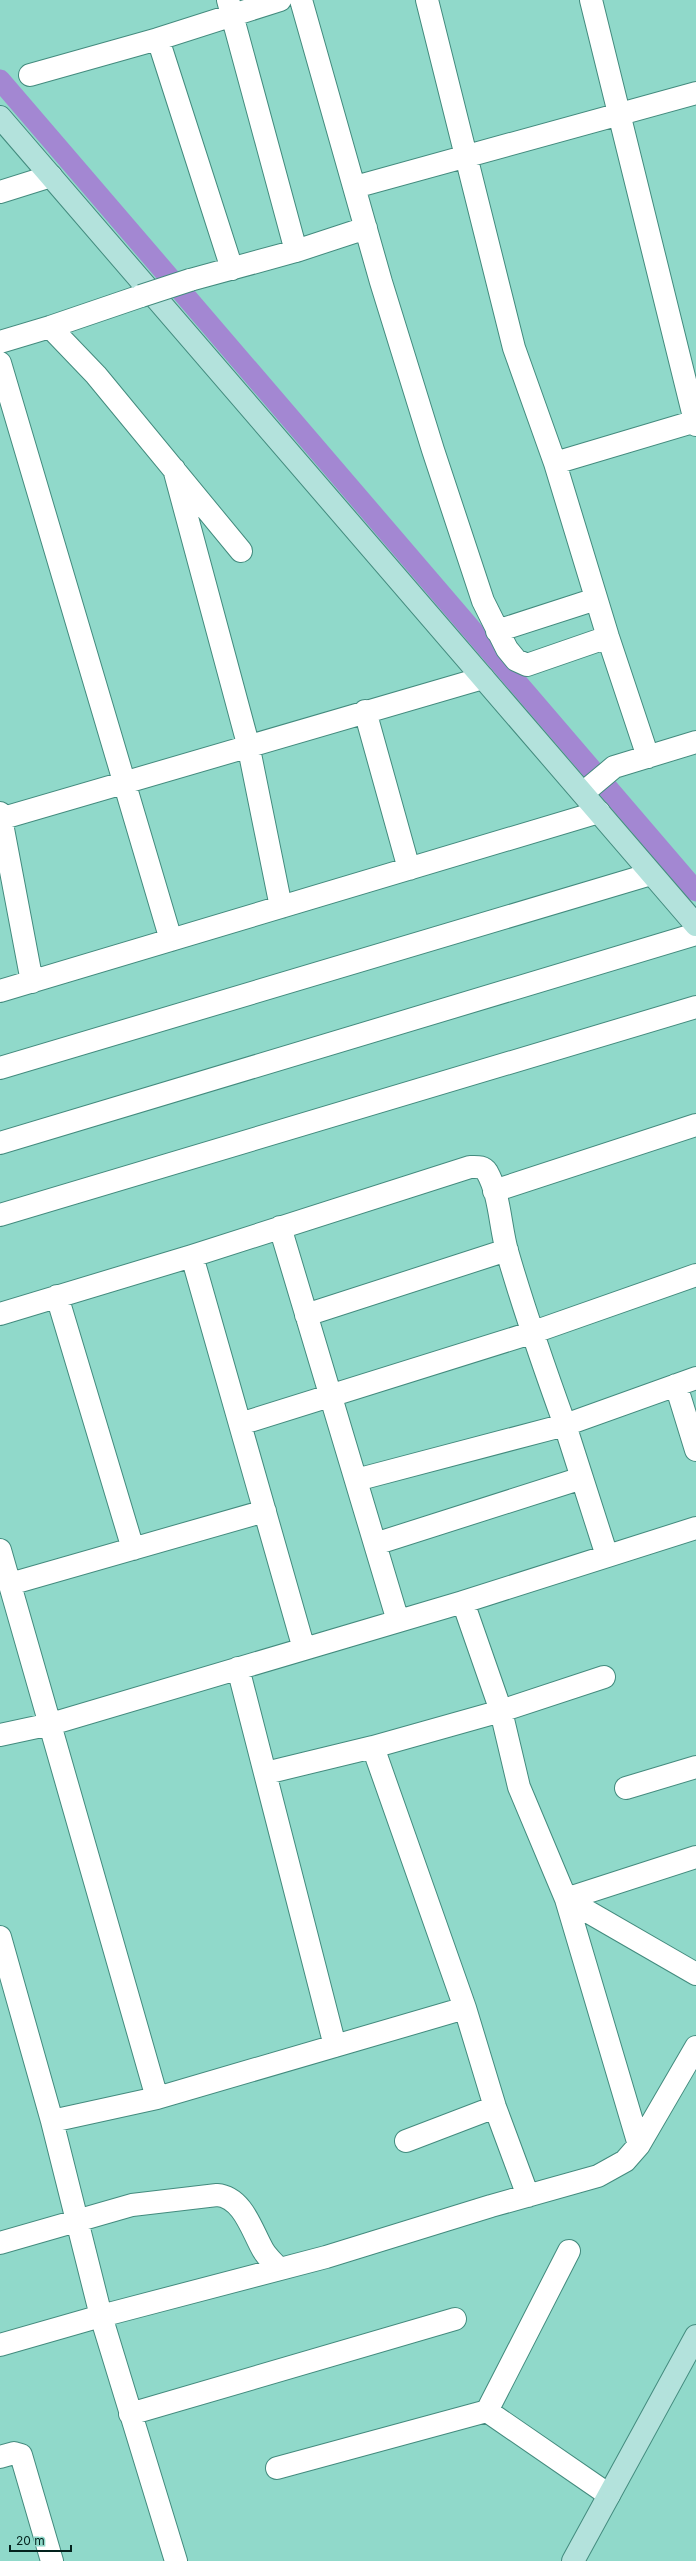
<svg xmlns="http://www.w3.org/2000/svg" width="696" height="2561" font-family="Inter,sans-serif">
<style>
.lines{fill:none;stroke-linecap:round;stroke-linejoin:round}
.canal{stroke:#a387d2;stroke-width:21}
.street-casing{stroke:#438b7e;stroke-width:24}
.secondary-casing{stroke:#438b7e;stroke-width:24}
.street{stroke:#fff;stroke-width:22}
.secondary{stroke:#b3e2dc;stroke-width:22}
.street-bridge-casing{stroke:#438b7e;stroke-width:24;stroke-linecap:butt}
.street-bridge{stroke:#fff;stroke-width:22}
</style>
<rect width="100%" height="100%" fill="#90d9ca"/>
<g class="lines">
<!-- canal -->
<path class="canal" d="M0,80L696,891"/>
<!-- street casing -->
<g class="street-casing">
<path id="street" d="M301,0L381,282L433,450L483,601L507,649L516,660L527,665L608,637
M427,0L514,348L555,463L608,637L648,757
M591,0L696,425
M158,39L232,269
M30,75L158,39L280,0
M355,187L696,93
M0,192L51,176
M296,251L366,228
M190,280L296,251L228,0
M50,327L96,375L241,551
M0,342L50,327L141,296
M0,363L171,940
M555,463L696,421
M174,469L248,744L281,907
M497,631L596,599
M365,711L409,869
M583,793L614,767L696,742
M0,813L32,982
M0,819L483,678
M0,991L599,812
M0,1068L651,874
M0,1143L696,934
M494,1191L696,1125
M0,1215L696,1007
M280,1227L398,1621
M192,1256L304,1649
M57,1296L133,1549
M0,1314L192,1256L470,1167C477,1167 483,1166 487,1172C500,1195 500,1226 507,1251C524,1310 544,1367 565,1425L696,1378
M306,1315L507,1250
M676,1385L696,1450
M240,1424L531,1333L696,1275
M356,1480L565,1425L607,1556
M696,1528L463,1602L501,1711L519,1787L566,1899L696,1974
M375,1544L582,1478
M0,1550L157,2098
M10,1584L265,1511
M238,1668L335,2046
M0,1735L51,1724L463,1602
M266,1773L373,1747
M626,1788L696,1767
M0,1937L52,2121L101,2316L176,2561
M52,2121L157,2098L465,2008
M406,2141L495,2107
M639,2145L566,1899L696,1857
M528,2196L495,2107L465,2008L373,1747L501,1711L604,1677
M0,2243L132,2205L217,2195C243,2197 252,2231 263,2250C267,2257 274,2263 279,2269
M569,2251L487,2411L609,2495
M0,2345L101,2316L326,2257L491,2206L598,2176L625,2161L639,2145L696,2047
M130,2414L455,2319
M0,2457L14,2453L21,2455L52,2561
M277,2468L487,2411"/>
</g>
<!-- secondary casing -->
<g class="secondary-casing">
<path id="secondary" d="M0,117L696,925
M573,2561L696,2336"/>
</g>
<!-- street -->
<use href="#street" class="street"/>
<!-- secondary -->
<use href="#secondary" class="secondary"/>
<!-- street-bridge casing -->
<g class="street-bridge-casing">
<path id="street-bridge" d="M141,296L190,280"/>
</g>
<!-- street-bridge -->
<use href="#street-bridge" class="street-bridge"/>
</g>
<!-- scale -->
<path d="M10 2545v6h61v-6" fill="none" stroke="#03221d" stroke-width="2"/>
<text x="16" y="2545" font-size="12" fill="#03221d" stroke="#90d9ca" stroke-width="3" paint-order="stroke">20 m</text>
</svg>
